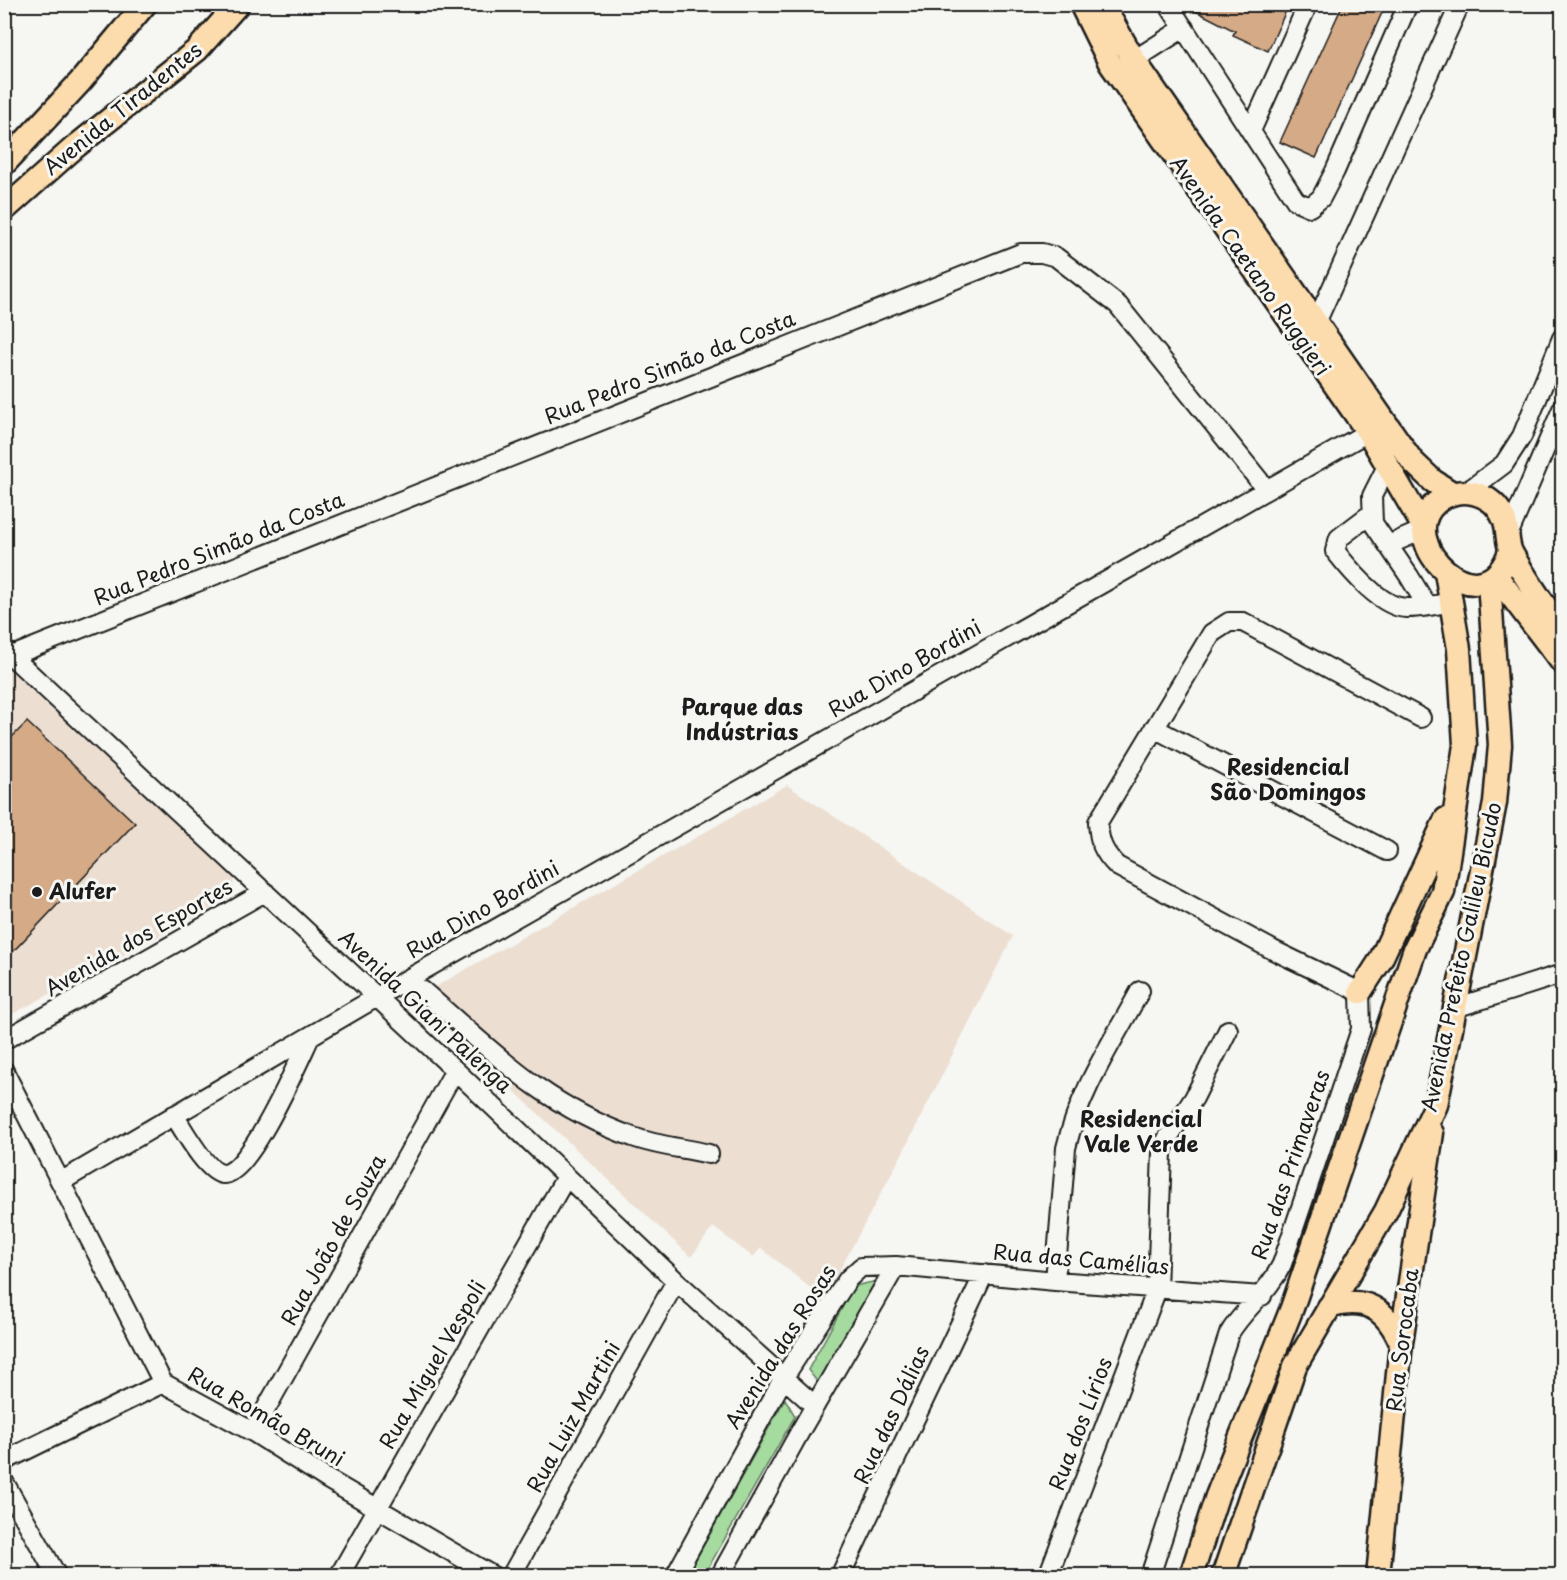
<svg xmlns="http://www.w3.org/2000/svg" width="1567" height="1580" font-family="'Playpen Sans',sans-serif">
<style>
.built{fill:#ecdfd2}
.green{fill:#a5db9f;stroke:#607c5e;stroke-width:1.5}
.building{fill:#d5aa86;stroke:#1c1c1c;stroke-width:1.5}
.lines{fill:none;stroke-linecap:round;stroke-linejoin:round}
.minor-casing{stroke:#1c1c1c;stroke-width:22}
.major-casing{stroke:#1c1c1c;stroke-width:27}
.minor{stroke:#f6f6f2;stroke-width:18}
.major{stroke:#fcdcac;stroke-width:22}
.poi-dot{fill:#1c1c1c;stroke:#f6f6f2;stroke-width:2}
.labels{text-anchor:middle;stroke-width:6;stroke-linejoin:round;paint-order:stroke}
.street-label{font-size:21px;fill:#1c1c1c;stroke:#f6f6f2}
.poi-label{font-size:21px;font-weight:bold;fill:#1c1c1c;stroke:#f6f6f2;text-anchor:start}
.neighbourhood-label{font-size:22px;font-weight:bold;fill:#1c1c1c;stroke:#f6f6f2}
</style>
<rect width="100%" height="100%" fill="#f6f6f2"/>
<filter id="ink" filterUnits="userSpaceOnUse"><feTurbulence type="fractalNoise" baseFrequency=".0167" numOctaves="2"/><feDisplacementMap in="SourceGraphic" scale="12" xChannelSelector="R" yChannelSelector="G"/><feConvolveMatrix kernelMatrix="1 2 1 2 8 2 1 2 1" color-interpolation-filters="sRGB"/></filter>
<g filter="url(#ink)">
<!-- built -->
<path class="built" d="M4,665L234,878L232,897L5,1018Z
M787,785L1013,936L902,1154L824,1299L761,1248L753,1257L713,1227L691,1257L431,1013L426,1000L430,990Z"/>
<!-- green -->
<path class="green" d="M877,1281L819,1384L808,1370L852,1290L859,1285Z
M785,1399L795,1416L704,1575H687Z"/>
<!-- building -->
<path class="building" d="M1182,4H1289L1268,51L1233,35L1235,31Z
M1343,4H1386L1316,158L1280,142Z
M27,722L135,823L4,961V745Z"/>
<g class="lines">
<!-- minor casing -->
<g class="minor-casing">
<path id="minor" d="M1168,4L1296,201L1310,207L1321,198L1335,171L1408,4
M1134,60L1184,28
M1251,131L1308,4
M1315,325L1460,4
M1388,464L1372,496L1373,523L1409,576L1427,606
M1468,491L1504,464L1522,436L1562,338
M1372,513L1339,538L1335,551C1350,570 1382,609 1408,608C1423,608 1437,605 1451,602
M1509,533L1562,409
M1388,545L1423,530
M5,650L455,1070L676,1281L815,1406
M12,656L1021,253H1042L1056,257L1118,305L1266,489
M1154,728L1387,851
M406,980L423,991C492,1051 544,1106 633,1137C657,1146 684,1148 709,1154
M1455,1008L1562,974
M4,1040L265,892
M4,1071L163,1383L253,1432L327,1479L493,1576
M174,1115C183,1129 207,1173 223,1174C249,1176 299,1060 310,1037
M62,1181L406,980L1368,432
M1055,1281L1066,1148C1079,1092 1113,1041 1140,991
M253,1432L455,1070
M4,1461L163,1383
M4,1482L57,1576
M339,1576L566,1177
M511,1576L676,1281
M675,1576L784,1377L848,1279L861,1267L896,1266L1055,1281L1262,1296
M720,1576L802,1428L896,1266
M840,1576L984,1274
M1048,1576L1157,1289L1162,1152L1167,1139L1194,1098L1228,1030
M1150,1576L1229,1334C1244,1308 1269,1292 1282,1264L1361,1029L1360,992L1273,950L1117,866C1103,852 1099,842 1098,822L1212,633L1229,622H1243L1421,718"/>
</g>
<!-- major casing -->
<g class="major-casing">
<path id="major" d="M1081,4L1110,63L1368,432L1423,526
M1102,4L1134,60L1412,461L1433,481L1452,493
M4,164L80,82L145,4
M4,210L75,147L197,50L238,4
M1510,551C1484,630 1391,542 1436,503C1459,483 1493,492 1504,519C1509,530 1506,544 1512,554C1527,581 1544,605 1562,630
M1497,577L1562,662
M1360,992L1380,961L1446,819
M1329,1307C1365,1296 1386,1308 1401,1343
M1191,1576L1217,1496L1292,1308L1415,949L1443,892L1465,745L1459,649L1446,572
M1223,1576L1295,1366L1386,1211L1436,1105L1495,803L1500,745L1489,581
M1378,1576L1401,1343L1432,1133"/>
</g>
<!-- minor -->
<use href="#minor" class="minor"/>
<!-- major -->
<use href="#major" class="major"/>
</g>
</g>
<!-- markers -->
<circle class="poi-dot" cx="37" cy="892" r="6"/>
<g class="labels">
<!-- street labels -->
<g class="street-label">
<text transform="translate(123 109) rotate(-39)" y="7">Avenida Tiradentes</text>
<text transform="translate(1250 266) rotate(55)" y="7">Avenida Caetano Ruggieri</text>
<text transform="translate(670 368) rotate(-22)" y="7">Rua Pedro Simão da Costa</text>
<text transform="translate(219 549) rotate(-22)" y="7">Rua Pedro Simão da Costa</text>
<text transform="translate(905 669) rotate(-30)" y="7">Rua Dino Bordini</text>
<text transform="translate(483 910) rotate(-30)" y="7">Rua Dino Bordini</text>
<text transform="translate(139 938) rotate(-30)" y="7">Avenida dos Esportes</text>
<text transform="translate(1462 957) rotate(-78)" y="7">Avenida Prefeito Galileu Bicudo</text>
<text transform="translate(425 1012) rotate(43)" y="7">Avenida Giani Palenga</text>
<text transform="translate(1291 1165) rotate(-71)" y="7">Rua das Primaveras</text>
<text transform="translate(334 1240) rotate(-61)" y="7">Rua João de Souza</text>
<text transform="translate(1081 1260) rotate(5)" y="7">Rua das Camélias</text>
<text transform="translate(1403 1340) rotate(-83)" y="7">Rua Sorocaba</text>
<text transform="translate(781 1347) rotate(-58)" y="7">Avenida das Rosas</text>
<text transform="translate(433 1365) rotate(-60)" y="7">Rua Miguel Vespoli</text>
<text transform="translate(892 1415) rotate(-65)" y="7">Rua das Dálias</text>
<text transform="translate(266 1417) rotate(30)" y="7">Rua Romão Bruni</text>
<text transform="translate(574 1417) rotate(-61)" y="7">Rua Luiz Martini</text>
<text transform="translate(1081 1424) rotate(-69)" y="7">Rua dos Lírios</text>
</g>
<!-- poi labels -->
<g class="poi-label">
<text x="49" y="899">Alufer</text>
</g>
<!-- neighbourhood labels -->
<g class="neighbourhood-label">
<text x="742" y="715">Parque das<tspan x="742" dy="25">Indústrias</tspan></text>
<text x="1288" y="775">Residencial<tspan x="1288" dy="25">São Domingos</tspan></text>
<text x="1141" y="1127">Residencial<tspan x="1141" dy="25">Vale Verde</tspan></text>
</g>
</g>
<!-- margin -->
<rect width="1567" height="1580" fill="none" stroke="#f6f6f2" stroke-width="24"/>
<rect x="12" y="12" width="1543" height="1556" fill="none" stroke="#1c1c1c" stroke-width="2" filter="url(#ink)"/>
</svg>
